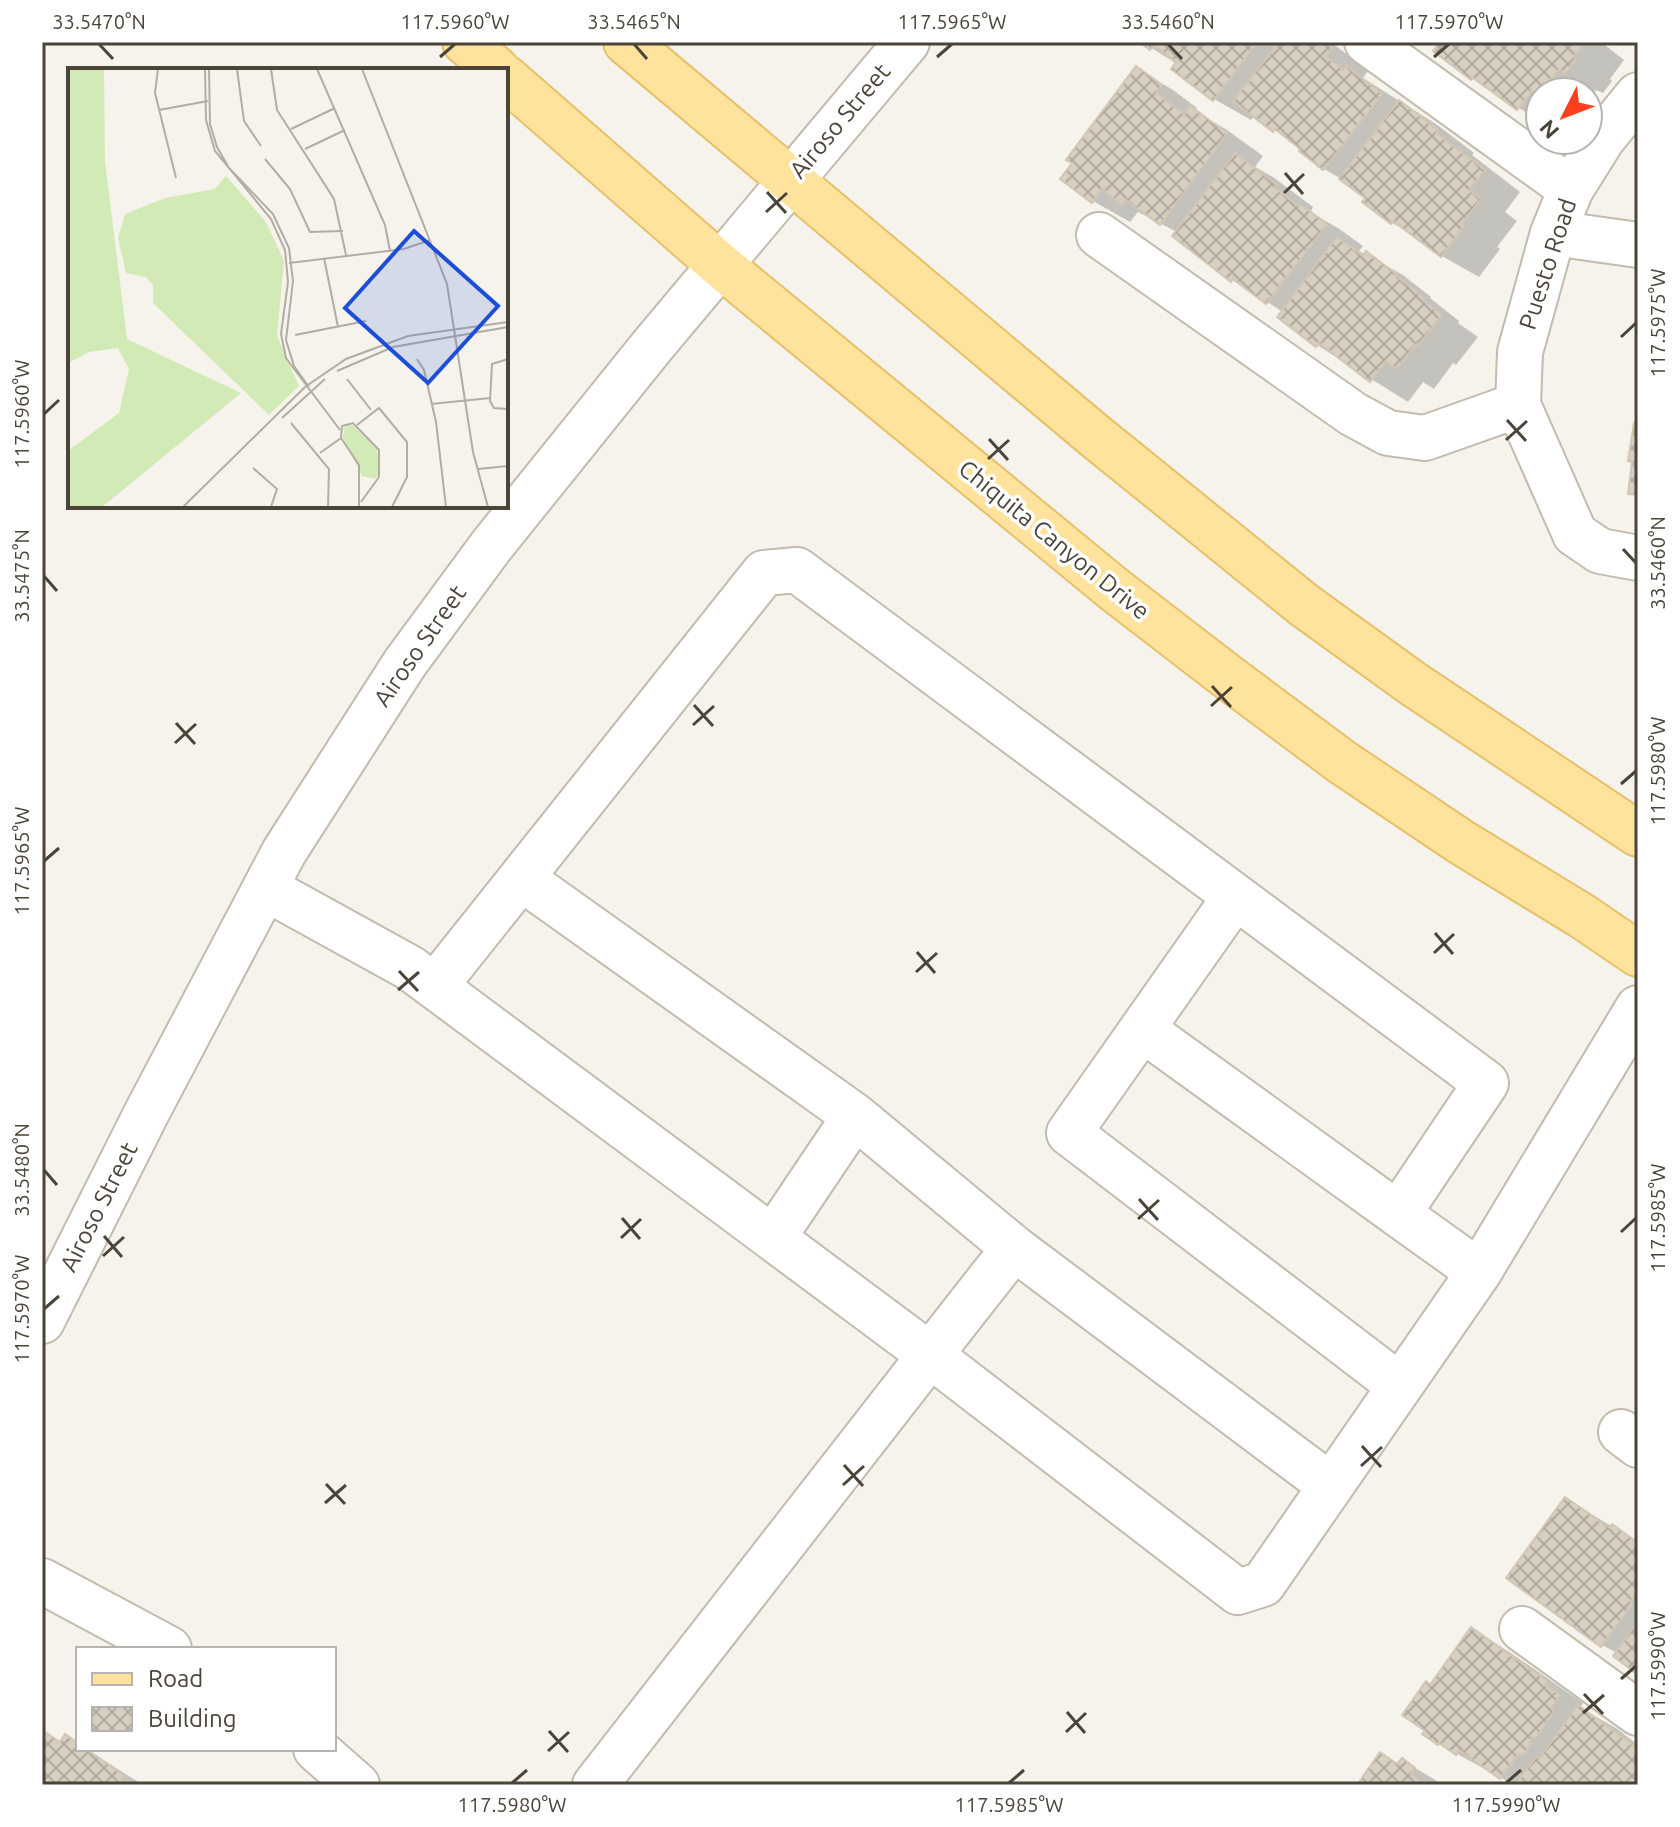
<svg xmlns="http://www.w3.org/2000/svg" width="1680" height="1827" font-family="Ubuntu,sans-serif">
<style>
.shadow{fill:#0003}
.building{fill:url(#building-cross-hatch);stroke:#d3c7b4;stroke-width:2}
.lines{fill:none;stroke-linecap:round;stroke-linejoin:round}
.minor-casing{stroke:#c2bbae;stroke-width:48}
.major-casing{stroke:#e6c16a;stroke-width:48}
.minor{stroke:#fff;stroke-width:44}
.major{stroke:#ffe39c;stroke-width:44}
.ticks{fill:none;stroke:#4b4439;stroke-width:3}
.labels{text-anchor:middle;stroke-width:7;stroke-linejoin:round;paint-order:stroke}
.street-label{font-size:24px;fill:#4b4439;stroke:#fff}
.inset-road{fill:none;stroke:#b2ada4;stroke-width:2}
.view{fill:#1d4ed8;fill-opacity:0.15;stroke:#1d4ed8;stroke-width:4}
.inset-edge{fill:none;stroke:#4b4439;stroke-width:4}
.neatline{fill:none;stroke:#4b4439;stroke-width:3}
.ticks-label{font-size:20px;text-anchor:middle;fill:#4b4439}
</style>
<defs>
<pattern id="building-cross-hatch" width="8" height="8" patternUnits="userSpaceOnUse" patternTransform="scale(2)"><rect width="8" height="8" fill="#d8cfc1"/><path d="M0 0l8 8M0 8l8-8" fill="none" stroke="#b1aa9e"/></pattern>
</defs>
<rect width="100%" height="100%" fill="#f6f3ec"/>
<!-- shadow -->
<path class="shadow" d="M1142,42H1331L1368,71L1363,78L1436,124L1474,153L1472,155L1520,192L1505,212L1517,221L1497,247L1500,249L1479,277L1442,256L1419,238L1392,223L1365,202L1368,198L1345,181L1324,169L1294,142L1274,130L1255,115L1251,120L1214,99L1177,64Z
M1433,42H1601L1624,60L1610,79L1612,81L1603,93L1596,90L1588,101V92H1540V121L1473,79L1436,51L1440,46Z
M1136,68L1173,90L1197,108L1195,111L1227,130L1263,156L1255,167L1273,177L1313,207L1311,211L1315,215L1338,228L1363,246L1359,251L1403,275L1431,297L1430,298L1459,321L1458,323L1478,337L1456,365L1453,363L1434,389L1423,382L1408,402L1317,345L1280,316L1283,312L1232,280L1177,232L1138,212L1130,222L1093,201Z
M1566,1499L1638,1542V1672L1617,1653L1602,1645Z
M1471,1629L1508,1651L1583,1703L1580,1708L1616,1728L1638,1745V1785H1514L1439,1744L1431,1687Z
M42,1731L62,1742L78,1744V1749H86L143,1785H42Z
M1381,1755L1399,1765L1402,1760L1437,1781L1436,1782L1441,1785H1359Z"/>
<!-- building -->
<path class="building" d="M1139,42H1257L1213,101L1171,69L1176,62L1154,45L1150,50Z
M1279,42H1325L1332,48L1326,56L1343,70L1346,66L1382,94L1323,170L1299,151L1300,149L1275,129L1273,132L1233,101Z
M1440,42H1585L1574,57L1577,58L1565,74L1559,69L1539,96L1532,90L1517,110L1473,78L1471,80L1433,51Z
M1136,66L1162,85L1156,93L1184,114L1190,106L1227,133L1160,225L1125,199L1122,205L1102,189L1092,203L1060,179L1072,163L1066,160Z
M1399,100L1438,130L1436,133L1485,170L1469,190L1481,199L1461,225L1464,226L1441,257L1393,221L1391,224L1362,202L1365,198L1339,179Z
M1235,153L1277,185L1275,188L1298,206L1300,204L1327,224L1266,304L1233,279L1231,282L1172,236Z
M1337,237L1363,256L1366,251L1396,274L1395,275L1424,298L1422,300L1442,315L1418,345L1416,344L1396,369L1386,361L1370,382L1319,343L1316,347L1277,317Z
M1634,423L1638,424V495L1628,494L1632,462L1628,461Z
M1565,1497L1610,1528L1612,1524L1638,1543V1590L1630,1602L1632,1604L1601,1647L1506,1578Z
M1638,1621V1675L1613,1656Z
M1471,1627L1547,1681L1545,1685L1560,1695L1551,1708L1554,1711L1536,1738L1533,1736L1529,1742L1531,1743L1523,1755L1519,1753L1500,1779L1459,1750L1456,1755L1439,1743L1438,1745L1422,1734L1425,1731L1402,1715L1426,1681L1430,1685Z
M1578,1705L1638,1749V1785H1515L1536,1757L1539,1759Z
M42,1730L60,1742L65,1734L78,1743V1749H86L124,1775L121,1779L130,1785H42Z
M1380,1752L1397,1764L1402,1758L1415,1768L1411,1774L1423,1783L1425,1781L1431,1785H1357Z"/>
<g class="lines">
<!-- minor casing -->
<g class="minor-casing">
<path id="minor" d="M1367,42L1571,189
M1638,95L1603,138L1571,189L1553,233L1520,352L1518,405L1575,534L1600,551L1638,558
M1553,233L1638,245
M1099,235L1353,414L1388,433L1425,438L1518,405
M521,878L855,1116L1014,1248
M265,888L410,968L930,1355L595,1785
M1235,897L1069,1133L1400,1386
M435,986L764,573L797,570L1486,1083L1398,1214L1479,1272L1638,1008
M1142,1029L1398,1214
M773,1238L855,1116
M42,1321L146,1114L284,852L405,663L492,545L653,345L907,42
M1621,1432L1638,1445
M1331,1486L1014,1248L930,1355L1238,1592L1263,1584L1479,1272
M42,1581L169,1649
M1522,1629L1638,1713
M316,1749L357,1785"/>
</g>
<!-- major casing -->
<g class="major-casing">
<path id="major" d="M465,42L497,70
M626,42L1095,436L1304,605L1412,683L1638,834
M506,78L720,265L1115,590L1228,677L1342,762L1461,842L1582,916L1638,954"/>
</g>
<!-- minor -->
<use href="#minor" class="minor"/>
<!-- major -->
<use href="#major" class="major"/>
</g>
<!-- ticks -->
<path class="ticks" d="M99,44L113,59M634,44L647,59M1168,44L1182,59M440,57L455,44M937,57L952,44M1434,57L1449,44M1285,173L1303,194M767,192L786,213M1284,193L1304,174M766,212L787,193M1621,337L1636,323M44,414L59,400M1507,420L1526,441M989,439L1008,460M1506,440L1527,421M988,459L1009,440M1623,549L1636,563M44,576L57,591M1212,686L1231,707M694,705L713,726M1211,706L1232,687M176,723L195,744M693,725L714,706M175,743L196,724M1621,784L1636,771M44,861L59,848M1435,933L1453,954M917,952L935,973M1434,953L1454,934M399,971L418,991M916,972L937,953M398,990L419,972M44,1170L57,1185M1139,1199L1158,1220M622,1218L640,1239M1138,1219L1159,1200M1621,1232L1636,1218M104,1236L122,1257M621,1238L641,1219M103,1256L124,1237M44,1309L59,1296M1362,1446L1381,1467M844,1465L863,1486M1361,1466L1382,1447M326,1484L345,1504M843,1485L864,1466M325,1503L346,1485M1621,1679L1636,1666M1584,1694L1603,1714M1067,1712L1085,1733M1583,1713L1604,1695M549,1731L568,1752M1066,1732L1086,1713M548,1751L569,1732M512,1783L527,1770M1009,1783L1024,1770M1506,1783L1521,1770"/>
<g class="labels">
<!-- street labels -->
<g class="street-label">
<text transform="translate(840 121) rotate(-50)" y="8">Airoso Street</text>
<text transform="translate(1548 264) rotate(-72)" y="8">Puesto Road</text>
<text transform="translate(1054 540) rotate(39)" y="8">Chiquita Canyon Drive</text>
<text transform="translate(420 646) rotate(-55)" y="8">Airoso Street</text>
<text transform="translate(99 1207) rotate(-63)" y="8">Airoso Street</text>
</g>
</g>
<!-- overview -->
<g transform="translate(68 68)">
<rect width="440" height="440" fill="#f6f3ec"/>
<path d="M0,1H36L37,93L59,271L173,325L34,439H0V383L51,345L61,301L50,280L21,284L0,295Z" fill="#d2eab5"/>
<path d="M158,108L198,154L216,193L209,268L231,318L201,347L85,235V217L78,209L58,205L50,170L57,146L97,130L147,121ZM277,357H285L309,381L312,404L307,411L294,408L275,370Z" fill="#d2eab5"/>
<path d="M104,196L128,197L125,243L101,241Z" fill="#d2eab5"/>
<path class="inset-road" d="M90,1L87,25L108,110M137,1L138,52L147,83L203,151L217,182L220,214L213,266L218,290L272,362M141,1L142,56L149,79L161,100L205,146L221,180L225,213L218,272L226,298L241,319M169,1L176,53L193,78M203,1L209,42L266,131L278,187M249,1L317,157L322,183M294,1L379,216L405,384L420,439M91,42L140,33M223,61L267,40M237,81L277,62M197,91L222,121L242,164L275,163M256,190L270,259M221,195L336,181L362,172M227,267L298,253M349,291L356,302L368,354L378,439M440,291L424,296L422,333L426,340L440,341M269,303L325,279L440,259M279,311L303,342M363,336L422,330M214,350L257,311M223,355L261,401L260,439M289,357L311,340L339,374V409L324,439M273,370L274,358L285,355L311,382V409L293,434M273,370L291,397V439M252,385L273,370M185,400L209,421L203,439M410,401L440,398M115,439L237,319L278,291L340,268L440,254"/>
<path class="view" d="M346,163L430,238L360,315L277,240Z"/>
<rect width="440" height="440" class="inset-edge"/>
</g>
<!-- border -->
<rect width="1680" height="1827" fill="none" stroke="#ffffff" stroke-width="88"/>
<!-- legend -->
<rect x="76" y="1647" width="260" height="104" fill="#ffffff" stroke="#b7b4b0" stroke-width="2"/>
<rect x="92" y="1673" width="40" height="12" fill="#ffe39c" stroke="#b7b4b0" stroke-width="2"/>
<text x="148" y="1687" font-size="24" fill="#4b4439">Road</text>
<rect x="92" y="1707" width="40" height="24" fill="url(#building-cross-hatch)" stroke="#b7b4b0" stroke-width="2"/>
<text x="148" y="1727" font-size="24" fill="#4b4439">Building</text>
<!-- north arrow -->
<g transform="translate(1564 116) rotate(228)"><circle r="38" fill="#ffffff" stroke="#b7b4b0" stroke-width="2"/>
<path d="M0-6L14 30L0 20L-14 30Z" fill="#fc3f1d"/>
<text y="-12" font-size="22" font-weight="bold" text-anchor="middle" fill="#4b4439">N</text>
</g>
<rect x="44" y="44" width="1592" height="1739" class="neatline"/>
<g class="ticks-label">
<text x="99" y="29">33.5470°N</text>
<text x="455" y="29">117.5960°W</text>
<text x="634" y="29">33.5465°N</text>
<text x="952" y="29">117.5965°W</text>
<text x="1168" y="29">33.5460°N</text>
<text x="1449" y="29">117.5970°W</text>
<text transform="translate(1658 323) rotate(-90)" y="7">117.5975°W</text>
<text transform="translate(22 414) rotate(-90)" y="7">117.5960°W</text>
<text transform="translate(1658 563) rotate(-90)" y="7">33.5460°N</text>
<text transform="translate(22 576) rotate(-90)" y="7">33.5475°N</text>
<text transform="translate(1658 771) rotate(-90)" y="7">117.5980°W</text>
<text transform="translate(22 861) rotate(-90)" y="7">117.5965°W</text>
<text transform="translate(22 1170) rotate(-90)" y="7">33.5480°N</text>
<text transform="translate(1658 1218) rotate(-90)" y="7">117.5985°W</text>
<text transform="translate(22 1309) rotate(-90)" y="7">117.5970°W</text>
<text transform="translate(1658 1666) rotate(-90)" y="7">117.5990°W</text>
<text x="512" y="1812">117.5980°W</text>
<text x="1009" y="1812">117.5985°W</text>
<text x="1506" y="1812">117.5990°W</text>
</g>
</svg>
